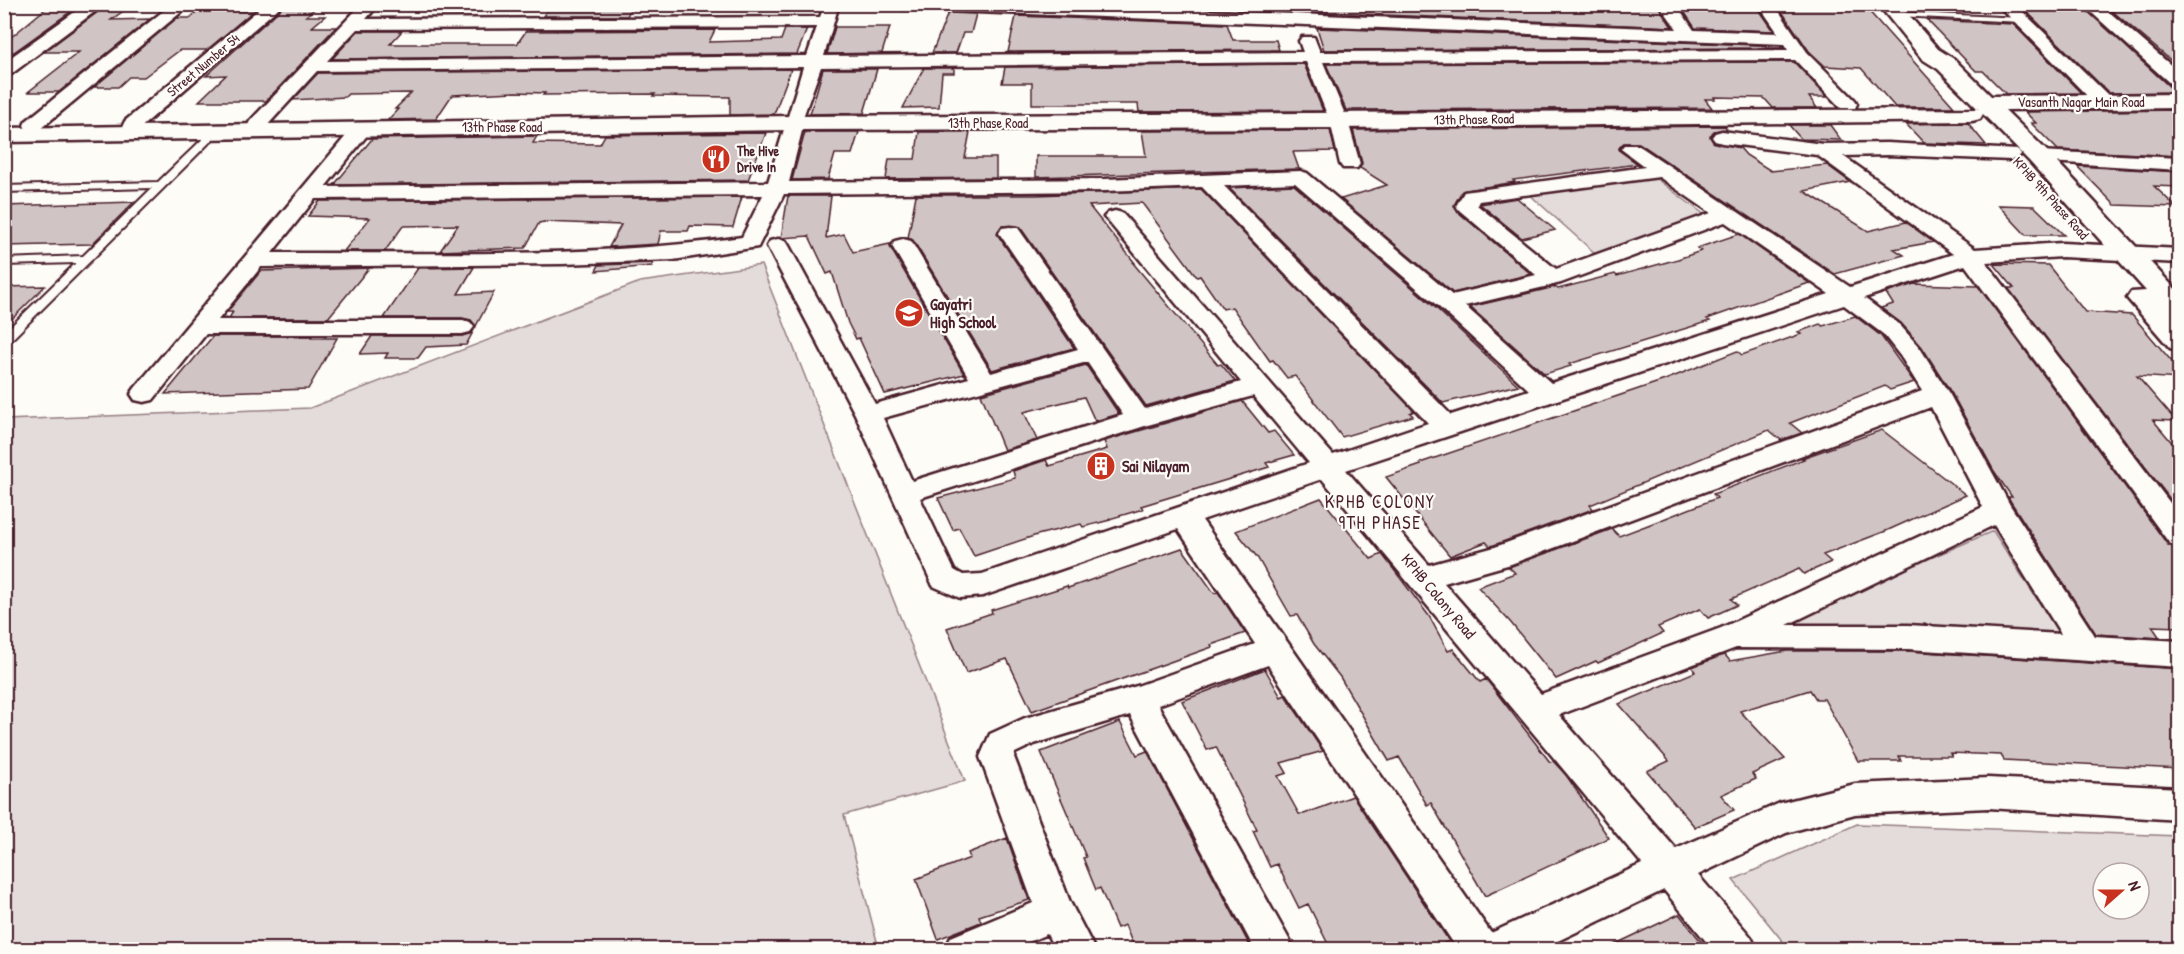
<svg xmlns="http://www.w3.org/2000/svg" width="2184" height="954" font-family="'Patrick Hand',sans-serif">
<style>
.green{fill:#e3dcda;stroke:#967e82;stroke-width:1.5;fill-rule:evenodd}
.building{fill:#d0c5c4;stroke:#4a1f2b;stroke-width:1.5}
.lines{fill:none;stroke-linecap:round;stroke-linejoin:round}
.service-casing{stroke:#4a1f2b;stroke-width:4}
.minor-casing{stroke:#4a1f2b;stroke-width:5}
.tertiary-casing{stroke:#4a1f2b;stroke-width:5}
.service{fill:#fdfcf7;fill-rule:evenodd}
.minor{fill:#fdfcf7;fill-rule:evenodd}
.tertiary{fill:#fdfcf7;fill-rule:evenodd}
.labels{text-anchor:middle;stroke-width:4.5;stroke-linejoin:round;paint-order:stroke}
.far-street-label{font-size:14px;fill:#4a1f2b;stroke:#fdfcf7}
.far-poi-label{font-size:14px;font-weight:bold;fill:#4a1f2b;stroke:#fdfcf7;text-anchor:start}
.poi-label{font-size:16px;font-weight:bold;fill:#4a1f2b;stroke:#fdfcf7;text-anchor:start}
.street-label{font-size:16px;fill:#4a1f2b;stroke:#fdfcf7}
.neighbourhood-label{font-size:18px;letter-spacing:1.5px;fill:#4a1f2b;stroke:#fdfcf7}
</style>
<rect width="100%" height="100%" fill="#fdfcf7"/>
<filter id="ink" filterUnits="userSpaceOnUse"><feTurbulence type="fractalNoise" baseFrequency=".0167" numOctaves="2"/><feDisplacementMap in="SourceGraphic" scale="12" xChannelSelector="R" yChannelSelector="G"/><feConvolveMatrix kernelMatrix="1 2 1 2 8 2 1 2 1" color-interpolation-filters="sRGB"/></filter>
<g filter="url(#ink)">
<!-- green -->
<path class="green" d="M1654,177L1705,215L1598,256L1529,194Z
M761,265L965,781L844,815L879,949H5V420L310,408L640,282Z
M1993,531L2060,635L1773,626Z
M1857,824L2179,836V949H1789L1733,880ZM2103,873H2139V909H2103Z"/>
<!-- building -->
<path class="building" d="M51,4H81L14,52H4V43Z
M552,4H633L627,16H543Z
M1310,4L1508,7L1519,6L1518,4H1657L1672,27L1313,12Z
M1679,4L1756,5L1774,31L1695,28Z
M2019,4H2080L2172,89L2180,92L2109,93Z
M2104,4H2171L2180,11V68Z
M285,5L318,6L306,16H325L312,27H336L266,101H199L226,75L206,76Z
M1778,6L1867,9L1954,107H1895L1861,68L1825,66L1809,51Z
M102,9H126L111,20L150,19L59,92H28L79,52H44Z
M198,11H253L207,50H180L144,77H129L118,87H94L177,18H190Z
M948,13L976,14L971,33H963L956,53H932Z
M1016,16L1227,24L1233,40H1276L1279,50L1008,52Z
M1927,20L2013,24L2081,93L2006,94L1983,71H1976Z
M835,27H890L882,53L827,54Z
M1317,28L1783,46L1784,48L1324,50Z
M785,29H807L797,54L332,59L358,31H402L390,44H517L526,31L715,30L709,42L781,40Z
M1794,62L1827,97H1809L1817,108H1773L1764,98L1714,97L1715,99H1705L1712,108L1346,110L1326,64Z
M1304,64L1323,111L1139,112L1138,104H1032V83H1002L1005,67Z
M924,68H954V73H942L939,107L903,108Z
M791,69L774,114L730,115V97L653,96L655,94L543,95L545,93L515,92L452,95L436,119L388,120L398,109H395L411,93L348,94L345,97L293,100L318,73Z
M823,69H877L864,113L810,114Z
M2180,110V156L2058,150L2031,123H2036L2025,112Z
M1968,123L1986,145L1924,143L1906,124Z
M1789,125H1830L1841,140L1801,139Z
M1725,126L1727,129L1714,131L1710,136L1713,142L1740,148L1746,155L1771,171L1827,165L1850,182L1804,191L1868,231L1906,222L1933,242L1894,249L1904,255L1835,274L1639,143H1624L1619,148L1620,151L1638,164L1513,180L1515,182L1462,191L1454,205L1457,211L1531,274L1453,293L1341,199L1387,185L1360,168L1362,163L1353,130Z
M1330,130L1335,151L1293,152L1299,169L1036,177V156H1146L1142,131Z
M805,132H859L852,154H835L828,179L792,180Z
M919,132H970L965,158H996V178L886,179L889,159H915Z
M766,133L748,180L334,185L372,139L537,136L533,143L600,144L605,135Z
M2077,166L2180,172V187L2154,186L2176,207L2115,205Z
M1294,185L1438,310L1518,385L1443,403L1229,188Z
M1201,189L1414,411L1410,413L1413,416L1342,437L1295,376L1287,378L1273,360L1270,361L1232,307L1223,309L1200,276L1197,277L1142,203L1089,206L1135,263H1133L1218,365L1221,364L1235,381L1146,406L1020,227L1002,226L997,234L1074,348L992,370L913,240L908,238L916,195H1036Z
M788,196H831L826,238L844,234L853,252L890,244V247L964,374L885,394L859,338L856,339L848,323L832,272L827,274L809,236L781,238Z
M742,197L733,227L690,226L688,231H661L658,244L609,247L621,225L544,222L539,223L525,248L440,251L458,225L403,226L385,251H344L370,218L308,216L320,201Z
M1517,198L1555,230L1522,238L1480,204Z
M134,202L92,244L4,246V206Z
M1998,205L2034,206L2064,235H2026Z
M1739,234L1809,283L1707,319L1710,321L1569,364L1571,366L1545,374L1470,307L1555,287L1558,289L1615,274L1617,276L1678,259L1701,251L1697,248Z
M653,263L652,266L596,271L599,265Z
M1994,264L2048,265L2085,312L2132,315L2180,371V379L2137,376L2176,421L2153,420L2180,452V512L2008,288H2014Z
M474,267L458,294L494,292L476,326L471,320L462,318H384L418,268Z
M369,268L328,318H229L233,312H227L261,271L373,268Z
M1914,284L1978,286L2168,545L2180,549V627L2152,626L2160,638L2096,634L2011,502L2008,497H2012L1994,471L1952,394L1922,347L1901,323L1881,308L1893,304L1886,293Z
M45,286L4,327V287Z
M1855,316L1881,336L1914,382L1890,390L1885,386L1790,423L1802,433L1781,440L1769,430L1590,505L1593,509L1494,545L1490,546L1486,542L1450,556L1386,477L1421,465L1420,463L1665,380L1737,351L1742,355L1801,334L1798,332L1820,324L1823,326Z
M473,332L466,345L426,347L418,358H385L388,353L360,354L372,336H462Z
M213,336H312L311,338H337L308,389L165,394Z
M1086,365L1119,414L1095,421L1084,397L1024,412L1037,440L1004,450L981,394Z
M1242,401L1268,433L1274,431L1294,455L1266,463L1269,467L1141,506L1143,509L1109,519L1110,520L1083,527L1081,524L1037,535L974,556L959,528L953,530L938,498L1015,478L1013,471L1046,460L1049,466L1107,449L1104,441Z
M1882,430L1966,495L1886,531L1823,555L1831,562L1804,574L1799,569L1731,599L1737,605L1708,618L1700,609L1658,627L1663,633L1598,663L1596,661L1556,679L1511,623L1478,587L1515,573L1509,567L1612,529L1619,536L1648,525L1717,498L1713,494L1804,459L1802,458Z
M1321,498L1371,559L1382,554L1429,616L1448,651L1453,649L1480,682L1486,679L1550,762L1553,761L1566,775L1609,838L1485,896L1431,803L1427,805L1399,757L1389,761L1340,677L1314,644L1297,615L1291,616L1257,557L1236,531Z
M1182,548L1214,593L1218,592L1245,633L1211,645L1212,647L1032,711L1007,659L966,673L947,628L992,613L991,610L1067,586L1068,588Z
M1787,651H1908L2180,669V769L2004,760L2001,755L1950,753L1952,756H1899L1901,761H1858L1824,699H1816L1810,690L1740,711L1785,759L1752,774L1756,779L1721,795L1734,810L1695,827L1647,771L1669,761L1619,704L1695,672L1692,667L1718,657L1725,655L1730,661Z
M1265,669L1281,697L1285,695L1323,751L1281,763L1287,773L1278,776L1299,814H1304L1353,796L1449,941L1430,950H1331L1308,904L1299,908L1277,864L1270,867L1253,831L1257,830L1216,747L1207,750L1182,701Z
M1120,722L1137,755L1147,751L1252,950H1135L1125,925L1117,928L1100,888L1096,890L1083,858L1086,857L1041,752Z
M1007,838L1029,900L979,916L981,922L938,939L916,879L970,858L968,853Z
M1679,914L1708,950H1603Z"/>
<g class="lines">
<!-- service casing -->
<g class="service-casing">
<path id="service" d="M1893,12L2022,18L2026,20L2022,22L1896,16H1893Z
M213,129L221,131L8,343L4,344V333L76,263L4,265V259L83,256L152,188L4,192V186L158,182Z"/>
</g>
<!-- minor casing -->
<g class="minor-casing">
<path id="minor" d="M4,4H18L4,13Z
M86,4H105L10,75L4,76V62Z
M172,4H191L40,129H26L24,125L26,121Z
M265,4H283L139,129H125L123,125L125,121Z
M362,4H379L366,19L820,17L825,4H839L824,56L1303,52L1299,41L1302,37H1314L1320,52L1788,50L1784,44L902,9L894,4H1039L1677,29L1659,4H1676L1694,30L1778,33L1758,4H1774L1807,52L1855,100L1857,104L1855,108H1841L1795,60L1323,62L1344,112L1342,116L1348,121L1360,164L1357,168H1343L1340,164L1330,121L1332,117L1326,112L1306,62L821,67L802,120L804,123L789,182L1105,179L1300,171L1307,173L1452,295L1536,275L1459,210L1456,206L1464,192L1645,167L1621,149L1624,145H1638L1850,287L1953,254L1817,155L1722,143L1715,141L1712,137L1715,133L1722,131L1823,144L1887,143L2018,150L2021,154L2018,158L2011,160L1887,155L1843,156L1975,249L2062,243L2180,249V263L2062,257L1986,262L2180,516V547L2170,544L1965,265L1864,298L1899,324L1920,348L1950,395L2010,505L2095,636L2180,641V667L1908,649L1736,648L1559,715L1676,849L1780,803L1855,784L1988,778L2180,788V820L1988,808L1855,814L1786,833L1698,875L1751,937L1757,950H1713L1664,890L1539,950H1458L1268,665L1158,705L1295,950H1255L1130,715L1034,744L1015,753L1014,757L1070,902L1095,950H1055L1047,934L1010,950H945L951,937L1033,903L980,757L990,734L1025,718L1137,686L1255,644L1178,529L983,596L960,598L933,586L855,414L767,246L770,241L778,239L786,241L789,246L875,404L969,378L892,246L895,241L903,239L911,241L991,373L1078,349L999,233L1002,228L1010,227L1018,228L1145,409L1241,382L1108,221L1104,217L1108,213L1115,211L1122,213L1333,455L1428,423L1202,187L1105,191L784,194L758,247L673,260L562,264L261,267L218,320H462L470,322L474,327L470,332L462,334H206L153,400L144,402L135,400L131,394L135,388L356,124H370L373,128L325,187L768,182L803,67L317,71L264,129H250L248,125L250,121ZM817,27L807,56L327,61L357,29ZM1659,177L1711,213L1556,269L1477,205L1479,201ZM1295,183L1440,308L1529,390L1451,415L1224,186ZM763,195L742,237C587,259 428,252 272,253L315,199ZM1725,222L1829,294L1551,383L1465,306L1561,283ZM1844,305L1883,334L1901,357L1922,391L1495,547L1429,565L1346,470ZM1087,362L1123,415L912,481L883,418ZM1253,396L1309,463L982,574L963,575L954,570L920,498L1148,425ZM1931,407L1983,507L1721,628L1541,694L1444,583L1511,564ZM1322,479L1642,864L1491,933L1202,520ZM1994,525L2061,634L1908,625H1787Z
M1997,4H2015L2112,99L2114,103L2112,107H2098Z
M2082,4H2100L2180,73V88L2174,87Z
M2039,151L2180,158V170L2032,161L2029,157L2032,153Z"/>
</g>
<!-- tertiary casing -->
<g class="tertiary-casing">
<path id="tertiary" d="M1878,4H1899L1938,49L1954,59L1991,96L2180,94V108L2005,110L2048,152L2180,294V320L2175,318L2180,324V351L2170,348L2127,298L2131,292L2146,291L2030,162L1983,114L1980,119L1972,121L1339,128L795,130L4,142V128L795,116L1978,109L1938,69L1922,59Z"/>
</g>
<!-- service -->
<use href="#service" class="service"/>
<!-- minor -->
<use href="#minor" class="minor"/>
<!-- tertiary -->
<use href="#tertiary" class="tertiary"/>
</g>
</g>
<!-- icons -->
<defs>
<g id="restaurant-disc" transform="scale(1.5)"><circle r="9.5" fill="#c8321e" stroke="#fdfcf7"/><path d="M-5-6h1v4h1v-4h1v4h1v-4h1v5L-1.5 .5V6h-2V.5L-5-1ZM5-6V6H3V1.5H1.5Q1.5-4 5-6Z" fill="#fff"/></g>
<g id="school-disc" transform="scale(1.5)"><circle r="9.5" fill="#c8321e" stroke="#fdfcf7"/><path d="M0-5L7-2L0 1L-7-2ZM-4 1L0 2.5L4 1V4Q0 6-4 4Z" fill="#fff"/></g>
<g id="building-disc" transform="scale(1.5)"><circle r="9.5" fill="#c8321e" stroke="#fdfcf7"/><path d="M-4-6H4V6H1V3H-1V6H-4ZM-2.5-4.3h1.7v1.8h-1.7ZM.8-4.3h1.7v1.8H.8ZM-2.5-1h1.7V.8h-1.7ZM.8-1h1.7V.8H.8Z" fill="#fff"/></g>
</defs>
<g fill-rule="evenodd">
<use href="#restaurant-disc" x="716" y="159"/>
<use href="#school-disc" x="909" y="313"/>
<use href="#building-disc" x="1101" y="466"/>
</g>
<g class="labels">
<!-- far-street labels -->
<g class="far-street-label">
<text transform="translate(203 65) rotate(-40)" y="5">Street Number 54</text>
<text x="2081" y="107">Vasanth Nagar Main Road</text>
<text transform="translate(1474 119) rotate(-1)" y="5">13th Phase Road</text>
<text x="988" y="128">13th Phase Road</text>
<text x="502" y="132">13th Phase Road</text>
<text transform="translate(2051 198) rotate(48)" y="5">KPHB 9th Phase Road</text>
</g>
<!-- far-poi labels -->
<g class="far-poi-label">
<text x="737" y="156">The Hive<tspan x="737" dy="16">Drive In</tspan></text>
</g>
<!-- poi labels -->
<g class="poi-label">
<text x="930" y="310">Gayatri<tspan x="930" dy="18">High School</tspan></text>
<text x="1122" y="472">Sai Nilayam</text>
</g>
<!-- street labels -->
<g class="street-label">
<text transform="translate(1439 596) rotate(50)" y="6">KPHB Colony Road</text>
</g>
<!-- neighbourhood labels -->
<g class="neighbourhood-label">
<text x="1380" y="508">KPHB COLONY<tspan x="1380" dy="21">9TH PHASE</tspan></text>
</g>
</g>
<!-- margin -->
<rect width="2184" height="954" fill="none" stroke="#fdfcf7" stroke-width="24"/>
<rect x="12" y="12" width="2160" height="930" fill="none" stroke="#4a1f2b" stroke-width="2" filter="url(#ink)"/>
<!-- north arrow -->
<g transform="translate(2121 891) rotate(69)"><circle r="28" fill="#fdfcf7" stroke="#b5a4a5" stroke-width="1.5"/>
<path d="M0-4.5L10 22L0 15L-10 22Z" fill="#c8321e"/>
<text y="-9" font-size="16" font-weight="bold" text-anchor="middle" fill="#4a1f2b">N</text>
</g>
</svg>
